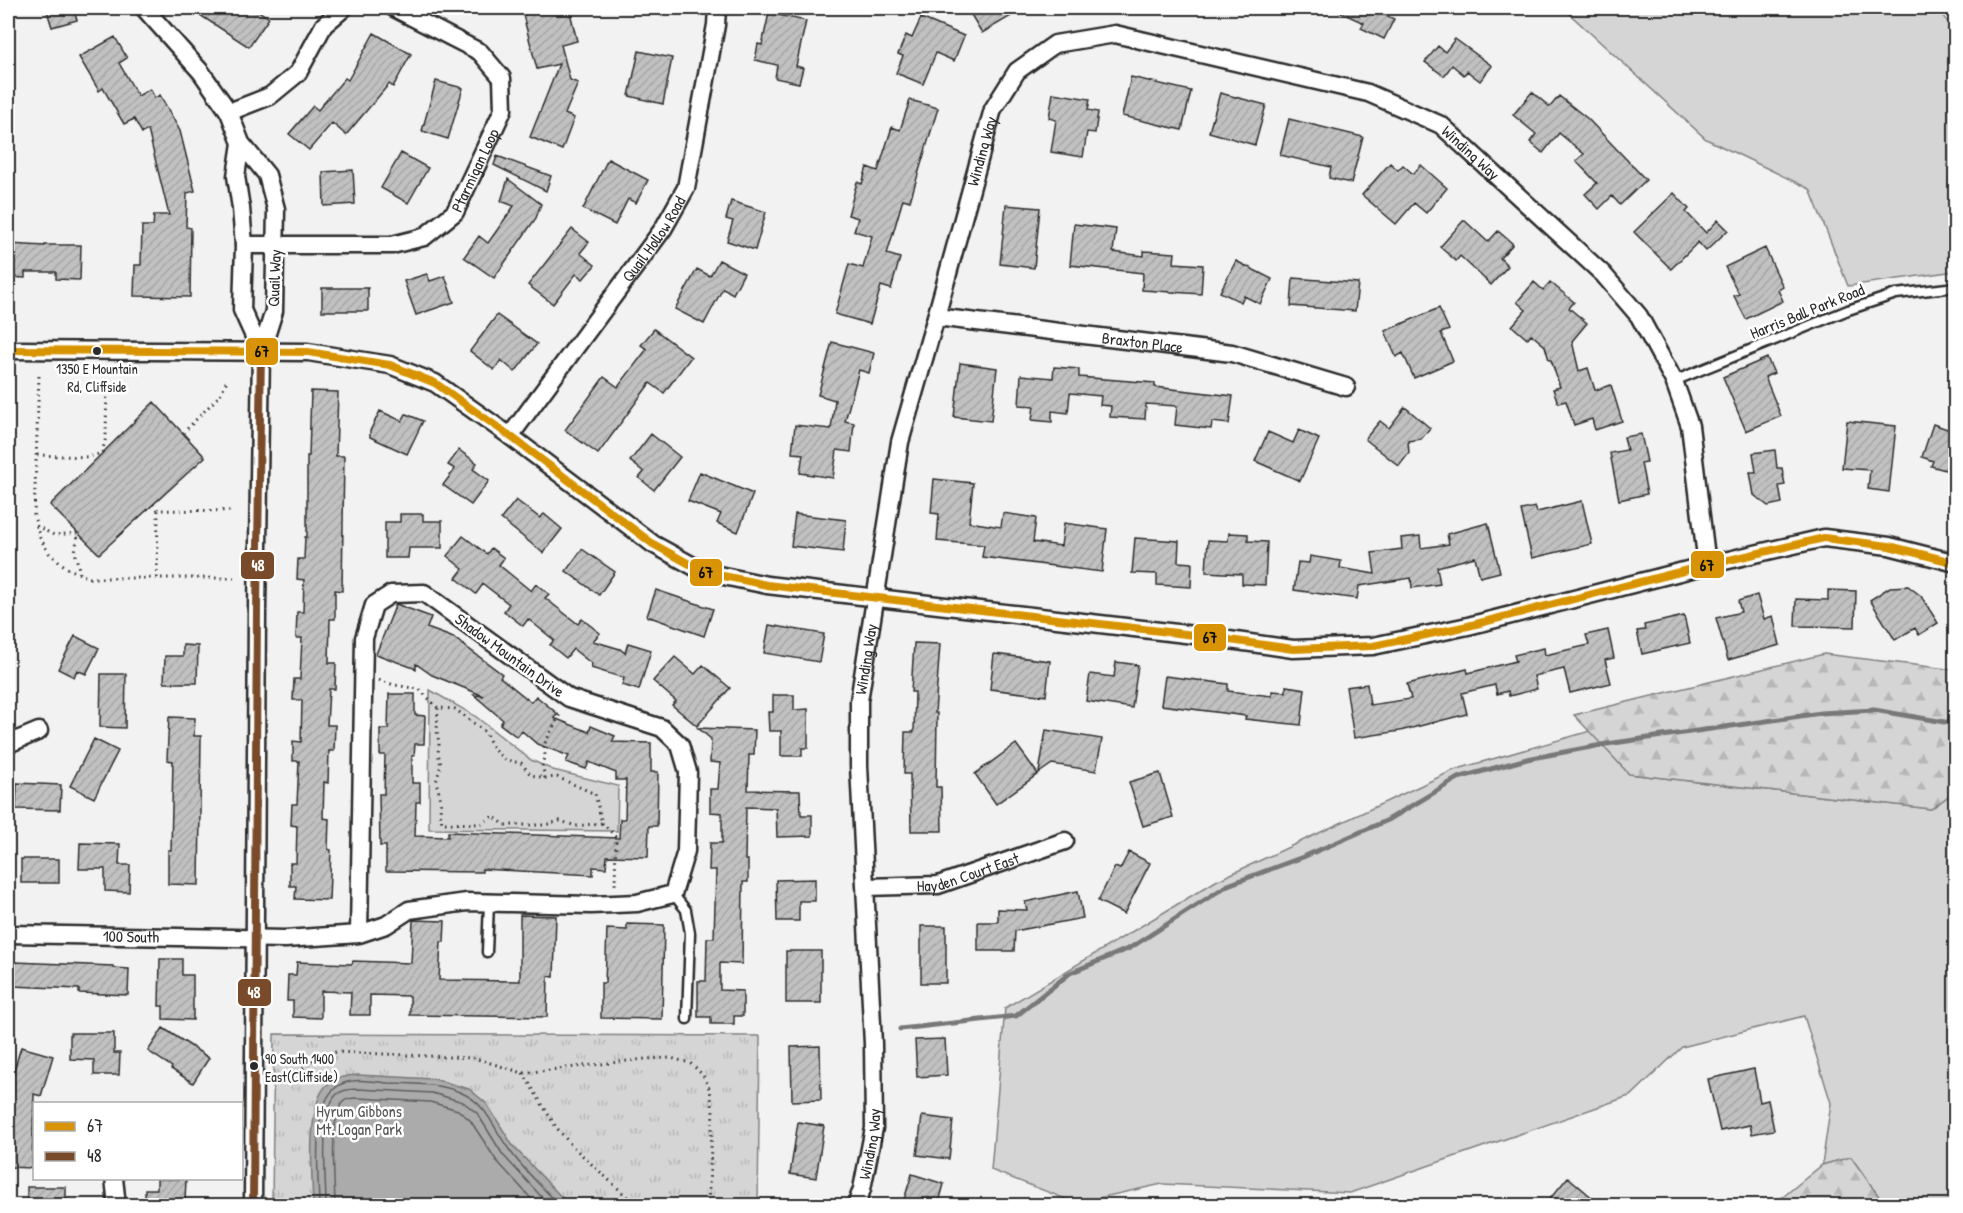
<svg xmlns="http://www.w3.org/2000/svg" width="1963" height="1213" font-family="'Patrick Hand',sans-serif">
<style>
.green{fill:#d5d5d5;stroke:#808080;stroke-width:1.5}
.forest{fill:url(#forest-firs);stroke:#808080;stroke-width:1.5}
.park{fill:url(#park-tufts);stroke:#808080;stroke-width:1.5}
.water{fill:#ababab;stroke:#787878;stroke-width:1.5}
.lines{fill:none;stroke-linecap:round;stroke-linejoin:round}
.shore{stroke:#5e5e5e;stroke-width:1.5}
.stream{stroke:#787878;stroke-width:5}
.building{fill:url(#building-hatch);stroke:#2b2b2b;stroke-width:1.5}
.lane-casing{stroke:#2b2b2b;stroke-width:13}
.street-casing{stroke:#2b2b2b;stroke-width:21}
.path{stroke:#2b2b2b;stroke-width:3;stroke-dasharray:1.5 4.5;stroke-linecap:butt}
.lane{stroke:#fff;stroke-width:8}
.street{stroke:#fff;stroke-width:16}
.bus-1-casing{stroke:#fff;stroke-width:12}
.bus-2-casing{stroke:#fff;stroke-width:12}
.bus-1{stroke:#d89406;stroke-width:8}
.bus-2{stroke:#7a4b2a;stroke-width:8}
.bus-dot{fill:#2b2b2b;stroke:#fff;stroke-width:2}
.labels{text-anchor:middle;stroke-width:5;stroke-linejoin:round;paint-order:stroke}
.bus-label{font-size:14px;fill:#2b2b2b;stroke:#fff}
.street-label{font-size:16px;fill:#2b2b2b;stroke:#fff}
.park-label{font-size:16px;fill:#565656;stroke:#fff}
.line-badge{stroke:#fff;stroke-width:2}
.badge-label{font-size:16px;text-anchor:middle;font-weight:bold;fill:#fff}
.pale-badge-label{font-size:16px;text-anchor:middle;font-weight:bold;fill:#111}
</style>
<defs>
<pattern id="forest-firs" width="22" height="20" patternUnits="userSpaceOnUse" patternTransform="scale(1.5)"><rect width="22" height="20" fill="#d5d5d5"/><path d="M5 1l3.5 6h-7zM16 11l3.5 6h-7z" fill="#b7b7b7"/></pattern>
<pattern id="park-tufts" width="24" height="20" patternUnits="userSpaceOnUse" patternTransform="scale(1.5)"><rect width="24" height="20" fill="#d5d5d5"/><path d="M3 7l-1-3M5 7V3M7 7l1-3M15 17l-1-3M17 17v-4M19 17l1-3" fill="none" stroke="#b7b7b7"/></pattern>
<pattern id="building-hatch" width="6" height="6" patternUnits="userSpaceOnUse" patternTransform="scale(1.5)"><rect width="6" height="6" fill="#c1c1c1"/><path d="M-1 1l2-2M0 6l6-6M5 7l2-2" fill="none" stroke="#a6a6a6"/></pattern>
</defs>
<rect width="100%" height="100%" fill="#f2f2f2"/>
<filter id="ink" filterUnits="userSpaceOnUse"><feTurbulence type="fractalNoise" baseFrequency=".0167" numOctaves="2"/><feDisplacementMap in="SourceGraphic" scale="12" xChannelSelector="R" yChannelSelector="G"/><feConvolveMatrix kernelMatrix="1 2 1 2 8 2 1 2 1" color-interpolation-filters="sRGB"/></filter>
<g filter="url(#ink)">
<!-- green -->
<path class="green" d="M1563,8H1936L1946,20L1955,26V271L1848,286L1810,189L1706,139Z
M430,690L475,716L531,760L553,770L618,786L617,831L429,829Z
M1590,731L1629,774L1931,809L1955,791V1205H1885L1851,1157L1822,1165L1831,1103L1804,1016L1682,1047L1632,1095L1350,1193L1162,1184L1076,1203L991,1170L1005,1008L1216,881L1454,770Z"/>
<!-- forest -->
<path class="forest" d="M1824,654L1955,670V791L1931,809L1629,774L1574,715Z
M1851,1157L1885,1205H1773L1822,1165Z"/>
<!-- park -->
<path class="park" d="M274,1034L760,1036L758,1205L272,1206Z"/>
<!-- water -->
<path class="water" d="M358,1075L434,1079L469,1089L487,1104L513,1146L569,1205H313C312,1179 306,1103 327,1085C335,1077 347,1076 358,1075Z"/>
<g class="lines">
<!-- shore -->
<path class="shore" d="M319,1206C319,1175 308,1095 344,1083C357,1078 375,1082 389,1083C413,1084 444,1083 466,1095C486,1105 495,1130 508,1148C522,1169 543,1187 560,1206
M326,1206C326,1181 319,1113 336,1095C341,1090 351,1089 358,1089L432,1093L463,1102L477,1113L503,1155L550,1206
M335,1206C335,1185 328,1114 344,1101C348,1098 354,1098 358,1098L430,1102L458,1110L470,1120L496,1160L538,1206"/>
<!-- stream -->
<path class="stream" d="M900,1029L1016,1016L1070,973L1130,948L1228,885L1303,857L1388,820L1458,778L1527,759L1607,744L1821,713L1874,710L1956,724"/>
</g>
<!-- building -->
<path class="building" d="M46,8H73L77,20L52,27Z
M189,8H254L269,18L249,47Z
M553,8H569L577,41L561,45L570,80L578,83L565,114L574,118L562,150L530,137L559,64L537,69L523,15Z
M967,8H1025L982,33Z
M1331,8H1386L1383,14L1394,19L1384,39L1361,28L1364,23Z
M769,13L806,21L796,66L803,68L799,83L775,78L777,65L755,60L758,44L762,45Z
M921,18L964,36L954,61L936,53L923,84L896,73L903,56L898,54L906,35L912,38Z
M374,33L411,54L393,87L389,84L346,135L332,123L309,150L289,134L313,106L318,110L345,78L348,80Z
M115,37L127,58L119,63L138,96L150,89L155,98L160,95L180,131L195,191L187,193L186,227L191,228L190,297L134,296L135,265H141L142,226H153L154,215H169L148,130L142,133L134,119L124,124L103,88L99,91L79,57Z
M1455,39L1492,66L1480,81L1467,71L1464,75L1452,65L1444,76L1425,62L1438,46L1445,52Z
M639,51L672,58L663,104L629,96Z
M1131,77L1191,91L1182,130L1122,116Z
M436,81L463,88L448,139L422,131Z
M1532,92L1550,107L1559,96L1588,119L1646,180L1620,205L1612,196L1599,209L1585,194L1597,183L1576,161L1584,154L1559,133L1543,153L1530,142L1536,134L1513,115Z
M1053,93L1090,99L1088,110L1098,112L1095,133L1087,132L1083,157L1051,152L1056,120L1049,118Z
M1220,93L1266,105L1255,145L1209,132Z
M910,100L938,108L910,201L903,199L887,254L900,258L891,289L881,286L870,324L835,314L849,264L863,268L872,236L854,231L858,218L848,215L857,182L862,184L867,167L878,171L892,127L900,130Z
M1289,119L1363,137L1351,183L1329,178L1331,167L1280,155Z
M401,153L428,168L408,203L381,188Z
M497,156L551,176L546,191L494,165Z
M608,159L648,180L636,203L628,199L615,225L583,209Z
M1390,163L1398,170L1403,165L1413,174L1421,165L1447,188L1426,213L1414,203L1396,224L1362,195Z
M353,170L355,204L324,206L323,172Z
M508,179L541,204L536,218L494,278L464,257L479,236L488,243L514,206L501,201Z
M1674,193L1689,209L1686,212L1706,233L1718,220L1728,230L1706,251L1698,242L1671,269L1634,232Z
M731,201L766,212L755,250L727,241L733,221L726,219Z
M1006,205L1040,208L1034,268L1000,264Z
M1464,220L1488,242L1498,231L1513,244L1500,258L1508,266L1491,285L1460,256L1456,261L1440,247Z
M1074,224L1116,229L1113,252L1144,256V251L1175,253L1174,263L1203,265L1201,294L1142,290L1143,273L1070,265Z
M572,229L589,242L580,253L595,265L583,279L576,274L553,304L528,285Z
M8,244L45,246V245H81L80,280L56,279V272H25V278L8,277Z
M1765,248L1783,287L1778,290L1783,301L1746,319L1734,296L1739,294L1725,267Z
M719,260L744,273L733,294L723,288L704,324L675,309L697,269L710,276Z
M1236,261L1272,279L1260,304L1244,296L1241,302L1220,292Z
M427,274L430,281L445,276L454,302L416,315L404,281Z
M1293,278L1358,283L1355,311L1291,306Z
M1534,282L1543,290L1550,282L1574,302L1569,308L1587,323L1572,341L1579,371L1588,368L1595,390L1611,385L1622,421L1595,430L1592,419L1574,425L1566,401L1558,403L1553,389L1560,387L1551,360H1549L1545,346L1531,334L1527,339L1512,326L1526,310L1517,302Z
M322,288H368V311H322Z
M1439,308L1449,330L1441,333L1453,361L1414,378L1403,353L1396,357L1385,331Z
M497,315L537,344L515,372L501,360L494,370L470,351Z
M654,329L691,357L664,393L650,383L598,454L565,430L604,377L618,387L647,349L641,345Z
M832,342L874,353L869,373L859,370L845,421L854,423L851,452L837,450L833,478L800,473L803,454L792,453L795,425L831,429L835,400L818,395Z
M1767,358L1774,373L1765,377L1781,416L1746,431L1723,377Z
M960,363L997,368L991,421L954,417Z
M1054,367L1079,369V377L1155,383V387L1233,396L1229,424L1212,422L1211,429L1175,425L1177,406L1146,404L1145,419L1110,417L1111,406L1100,405L1101,396L1070,393L1068,413L1052,411V422L1032,420L1034,406L1019,405L1021,375L1053,378Z
M311,391L338,392L336,456H344L342,591L335,590V619H330L329,663H336L335,689H329L327,725H335L334,751H329L328,783L324,782L323,818L329,819L328,849L331,850L329,900L295,899L296,886H290V863H296L297,826L291,825L292,804H297L299,761H293V741L301,742L302,700H293L294,679H300L302,638H296L297,612H303L304,580L297,579L298,559H304L305,537H307V456H309Z
M154,402L205,457L99,554L50,505Z
M1405,407L1430,428L1421,439L1408,441L1409,453L1399,466L1365,439L1380,421L1389,428Z
M380,411L402,421L406,414L423,421L407,454L370,437V431Z
M1847,421L1896,426L1889,492L1868,489L1870,470L1842,468Z
M1933,424L1956,432V473L1931,466L1933,461L1922,457Z
M1299,430L1319,439L1300,481L1255,461L1268,432L1293,443Z
M651,434L680,457L654,490L639,478L644,472L630,461Z
M1641,434L1647,462L1641,463L1647,494L1619,500L1610,453L1627,450L1624,437Z
M459,450L477,463L473,469L489,481L471,505L443,485L455,469L448,465Z
M1775,450L1777,468H1782L1785,485L1779,486L1782,503L1768,506L1754,495L1750,472H1756L1753,453Z
M700,472L753,494L738,532L717,523L721,514L688,501Z
M934,479L973,483L969,522L1001,527L1003,513L1036,518L1033,542L1061,546L1064,523L1107,529L1102,572L982,557L984,545L937,541L939,514L931,513Z
M516,500L540,518L544,514L562,529L543,553L501,519Z
M1582,501L1592,544L1532,558L1521,510L1535,507L1537,512Z
M400,514H423V521H442V548H409L408,558H385V522H400Z
M795,514L846,520L843,552L791,546Z
M1488,523L1500,572L1480,577L1475,557L1437,567L1440,584L1412,588L1411,578L1359,586L1357,599L1294,590L1298,562L1309,563L1310,556L1341,561L1340,568L1375,574L1372,553L1402,549L1401,538L1420,536L1421,548L1449,544L1447,534Z
M1229,533L1248,534V541L1267,542L1265,585L1242,584V574L1206,572L1208,540L1228,541Z
M463,536L487,554L491,548L504,558L499,565L531,591L536,584L549,594L545,598L578,624L582,619L600,633L593,641L620,649L625,653L628,643L651,650L639,690L622,685L624,678L591,668L592,664L573,649L566,658L550,645L554,640L528,619L523,626L504,611L509,604L483,584L476,594L456,578L463,569L447,556Z
M1135,538L1179,541L1178,562L1192,563L1191,587L1157,585V574L1132,573Z
M582,549L615,572L599,595L566,571Z
M1908,586L1921,596L1938,623L1919,635L1915,628L1895,640L1870,600L1890,587Z
M656,590L713,609L704,636L647,616Z
M1828,590L1856,591L1855,627L1795,626L1796,599L1828,600Z
M1757,595L1764,619L1773,616L1780,645L1728,660L1716,618L1741,612L1738,601Z
M396,604L431,617L427,628L454,638L502,674L500,677L531,702L536,696L558,714L554,718L589,732L591,726L615,736L612,742L651,743V772H658L657,826H649L648,857L607,856L606,868L593,867V875L482,869V872L386,871V846H380L379,794H384L385,755H380V729H388L389,694H415V715L425,716L424,744H415L414,756H412V783H420V802H416L415,836L448,837V832L619,838L620,819H625L626,780H616V773L589,762L586,769L566,762L569,756L537,744L522,731L517,737L500,724L503,720L474,695L484,696L432,675L416,664V669L376,654Z
M1684,616L1690,643L1642,654L1637,631L1645,630L1644,625Z
M769,625L824,634L819,662L764,653Z
M1608,630L1614,658L1605,660L1611,683L1570,693L1564,669L1534,676L1537,689L1509,696L1508,691L1497,694L1495,685L1462,693L1467,714L1400,731L1354,738L1346,687L1367,684L1370,705L1411,699L1407,684L1467,669L1468,673L1516,661L1514,655L1544,648L1545,655L1589,645L1586,635Z
M75,636L99,648L86,674L77,670L74,677L58,669Z
M914,643L940,644L935,713H937L936,787H941L942,831H911L910,774H904L905,732H914L915,692H911Z
M183,645L198,646L197,683H164L165,656H183Z
M994,654L1050,661L1046,696L990,689Z
M675,657L695,674L703,665L730,688L697,726L672,705L676,701L653,681Z
M1116,662L1138,665L1132,708L1086,701L1090,674L1114,677Z
M101,674H126L125,728L100,727Z
M1165,676L1228,684V691L1272,696V691L1286,692V686L1305,689L1301,725L1245,719L1246,716L1161,705Z
M773,695H794V710L808,709V748H802V756H781V731H769L768,712H773Z
M169,717L195,718L194,736H201L199,885L168,884V850H171L173,761L167,760Z
M698,728L755,730L754,755H749L748,790L800,791L801,815H812V836L777,837L776,808L746,807L745,860H748V882H743L742,964L720,963V990L743,991V1016H734V1024H711V1017H698V981H706L707,938H714L716,870H709L710,843H722V813L710,812V789H718L720,763L710,762L711,739Z
M1046,730L1102,739L1096,771L1052,764L1039,773Z
M94,739L118,751L94,798L70,786Z
M1016,744L1038,774L996,804L975,774Z
M1160,773L1173,817L1143,826L1129,782Z
M17,783L61,785L60,810L16,809Z
M80,843L120,844L119,865H130L129,892L105,891V869H79Z
M1129,852L1150,863L1124,914L1098,901L1115,867L1120,869Z
M21,859H59V883H21Z
M815,879V901H799V921H777L776,880Z
M1078,891L1083,918L1015,931L1014,951H978V922H998V909L1027,910L1025,902Z
M520,915L556,916L554,977L548,976L547,1017L410,1015V996L370,995V1015H350L351,992L321,991V1018L293,1017V1001H287L288,975H296L297,962L352,964L353,961L411,963L413,920L445,921L444,942H441L439,980L520,981Z
M627,924L664,925L662,1019L601,1018V983H605L607,929L627,930Z
M921,926H946V983H921Z
M786,951H821V1003H786Z
M160,959H182V975H193V1020L163,1019V1006H159Z
M14,962L113,966V968L129,969L128,995L79,993V989L13,986Z
M163,1028L209,1058L193,1083L171,1069L172,1067L148,1051Z
M70,1033H114V1053H120L119,1075H94V1060L70,1059Z
M945,1039L947,1075L917,1077L915,1040Z
M820,1046L821,1100L792,1101L791,1047Z
M21,1047L53,1056L41,1096L34,1094L32,1168L8,1167L10,1084Z
M1754,1069L1760,1102L1768,1100L1774,1130L1752,1134L1750,1125L1720,1131L1708,1079Z
M922,1116L953,1120L949,1159L917,1155Z
M798,1122L824,1126L816,1178L790,1174Z
M912,1174L944,1184L938,1206H902Z
M1568,1177L1602,1206H1544Z
M157,1179H186L185,1202H164V1206H145V1189H157Z
M27,1187H66V1206H27Z"/>
<g class="lines">
<!-- lane casing -->
<g class="lane-casing">
<path id="lane" d="M1674,381L1848,310L1896,294L1956,287
M673,894L686,910L690,933L687,1019
M487,952L489,903"/>
</g>
<!-- street casing -->
<g class="street-casing">
<g id="street">
<path d="M144,8L201,72L229,112L241,143L267,175L276,209L274,311L261,352L242,310L244,245L241,208L236,176L241,143"/>
<path d="M229,112L270,96L298,73L324,25L344,8"/>
<path id="s1" d="M244,245H392L424,237L455,212L503,110L502,78L480,52L394,8"/>
<path id="s2" d="M936,317L1232,353L1346,387"/>
<path d="M8,350L308,352L390,365L435,383L510,436L653,544L704,572L767,585L1194,635L1293,649L1373,646L1468,626L1707,565L1824,538L1889,546L1956,563"/>
<path id="s3" d="M510,436L663,229L686,188L716,25L717,8"/>
<path d="M8,744L39,731"/>
<path id="s4" d="M866,887L938,885L1065,841"/>
<path id="s5" d="M8,934L285,939L359,934L386,925L409,910L467,902L591,905L637,903L673,894L686,851L688,772L680,745L662,728L569,698L424,593L391,594L374,605L364,638L359,934"/>
<path d="M114,1178L117,1206"/>
<path d="M253,1206L257,610L261,352"/>
<path id="s6" d="M856,1206L862,1189L874,1128L873,1044L859,766V701L900,442L936,317L993,109L1017,71L1055,44L1115,34L1368,93L1441,125L1603,274L1639,316L1674,381L1690,426L1707,565"/>
</g>
</g>
<!-- path -->
<path class="path" d="M39,376L34,516L40,538L49,553L67,568L89,578H234
M183,433L220,395L227,380
M37,455L89,457L102,453L106,437L107,378
M153,504L158,510
M36,526L54,535L78,533L75,552L80,574
M157,578L158,510L234,511
M379,680L394,685L419,689L438,708L455,709L485,732L494,750L505,760L521,763L531,775L545,778L557,777L595,794L602,823L576,826L560,821L545,825H505L493,816L481,824L442,823L440,812L441,800L436,782L441,765L438,753L439,744L437,731L438,708
M545,778L542,764L545,755L544,745L561,712
M602,823L616,837L615,887
M523,1073L556,1127L572,1146L637,1206
M283,1082L317,1058L336,1052L474,1058L523,1073L645,1059L671,1058L690,1063L703,1075L710,1090L713,1110L708,1206
M750,1199L754,1206"/>
<!-- lane -->
<use href="#lane" class="lane"/>
<!-- street -->
<use href="#street" class="street"/>
<!-- bus-1 casing -->
<g class="bus-1-casing">
<path id="bus-1" d="M8,350L308,352L390,365L435,383L510,436L653,544L704,572L767,585L1194,635L1293,649L1373,646L1468,626L1707,565L1824,538L1889,546L1956,563"/>
</g>
<!-- bus-2 casing -->
<g class="bus-2-casing">
<path id="bus-2" d="M253,1206L257,610L261,352"/>
</g>
<!-- bus-1 -->
<use href="#bus-1" class="bus-1"/>
<!-- bus-2 -->
<use href="#bus-2" class="bus-2"/>
</g>
</g>
<!-- markers -->
<g class="bus-dot">
<circle cx="97" cy="351" r="5"/>
<circle cx="254" cy="1066" r="5"/>
</g>
<g class="labels">
<!-- bus labels -->
<g class="bus-label">
<text x="97" y="374">1350 E Mountain<tspan x="97" dy="18">Rd, Cliffside</tspan></text>
<text x="265" y="1064" text-anchor="start">90 South 1400<tspan x="265" dy="18">East(Cliffside)</tspan></text>
</g>
<!-- street labels -->
<g class="street-label">
<text dy="6" stroke="none"><textPath href="#s6" startOffset="1072">Winding Way</textPath></text>
<text dy="6" stroke="none"><textPath href="#s6" startOffset="1648">Winding Way</textPath></text>
<text dy="6" stroke="none"><textPath href="#s1" startOffset="267">Ptarmigan Loop</textPath></text>
<text dy="6" stroke="none"><textPath href="#s3" startOffset="244">Quail Hollow Road</textPath></text>
<text transform="translate(274 278) rotate(-88)" y="6">Quail Way</text>
<text transform="translate(1807 311) rotate(-22)" y="6">Harris Ball Park Road</text>
<text dy="6" stroke="none"><textPath href="#s2" startOffset="208">Braxton Place</textPath></text>
<text transform="translate(510 655) rotate(36)" y="6">Shadow Mountain Drive</text>
<text dy="6" stroke="none"><textPath href="#s6" startOffset="550">Winding Way</textPath></text>
<text dy="6" stroke="none"><textPath href="#s4" startOffset="104">Hayden Court East</textPath></text>
<text dy="6" stroke="none"><textPath href="#s5" startOffset="123">100 South</textPath></text>
<text dy="6" stroke="none"><textPath href="#s6" startOffset="64">Winding Way</textPath></text>
</g>
<!-- park labels -->
<g class="park-label">
<text x="359" y="1117">Hyrum Gibbons<tspan x="359" dy="18">Mt. Logan Park</tspan></text>
</g>
</g>
<g class="line-badge">
<rect x="245" y="337" width="34" height="29" rx="6" fill="#d89406"/>
<rect x="1690" y="550" width="35" height="29" rx="6" fill="#d89406"/>
<rect x="240" y="551" width="35" height="29" rx="6" fill="#7a4b2a"/>
<rect x="689" y="558" width="34" height="29" rx="6" fill="#d89406"/>
<rect x="1193" y="623" width="34" height="29" rx="6" fill="#d89406"/>
<rect x="237" y="978" width="35" height="29" rx="6" fill="#7a4b2a"/>
</g>
<g class="badge-label">
<text x="258" y="571">48</text>
<text x="254" y="998">48</text>
</g>
<g class="pale-badge-label">
<text x="262" y="357">67</text>
<text x="1707" y="571">67</text>
<text x="706" y="578">67</text>
<text x="1210" y="643">67</text>
</g>
<!-- margin -->
<rect width="1963" height="1213" fill="none" stroke="#fff" stroke-width="30"/>
<rect x="15" y="15" width="1933" height="1183" fill="none" stroke="#2b2b2b" stroke-width="2" filter="url(#ink)"/>
<!-- legend -->
<rect x="33" y="1102" width="210" height="78" fill="#ffffff" stroke="#aaaaaa" stroke-width="1.5"/>
<rect x="45" y="1122" width="30" height="9" fill="#d89406" stroke="#aaaaaa" stroke-width="1.5"/>
<text x="87" y="1132" font-size="18" fill="#2b2b2b">67</text>
<rect x="45" y="1152" width="30" height="9" fill="#7a4b2a" stroke="#aaaaaa" stroke-width="1.5"/>
<text x="87" y="1162" font-size="18" fill="#2b2b2b">48</text>
</svg>
